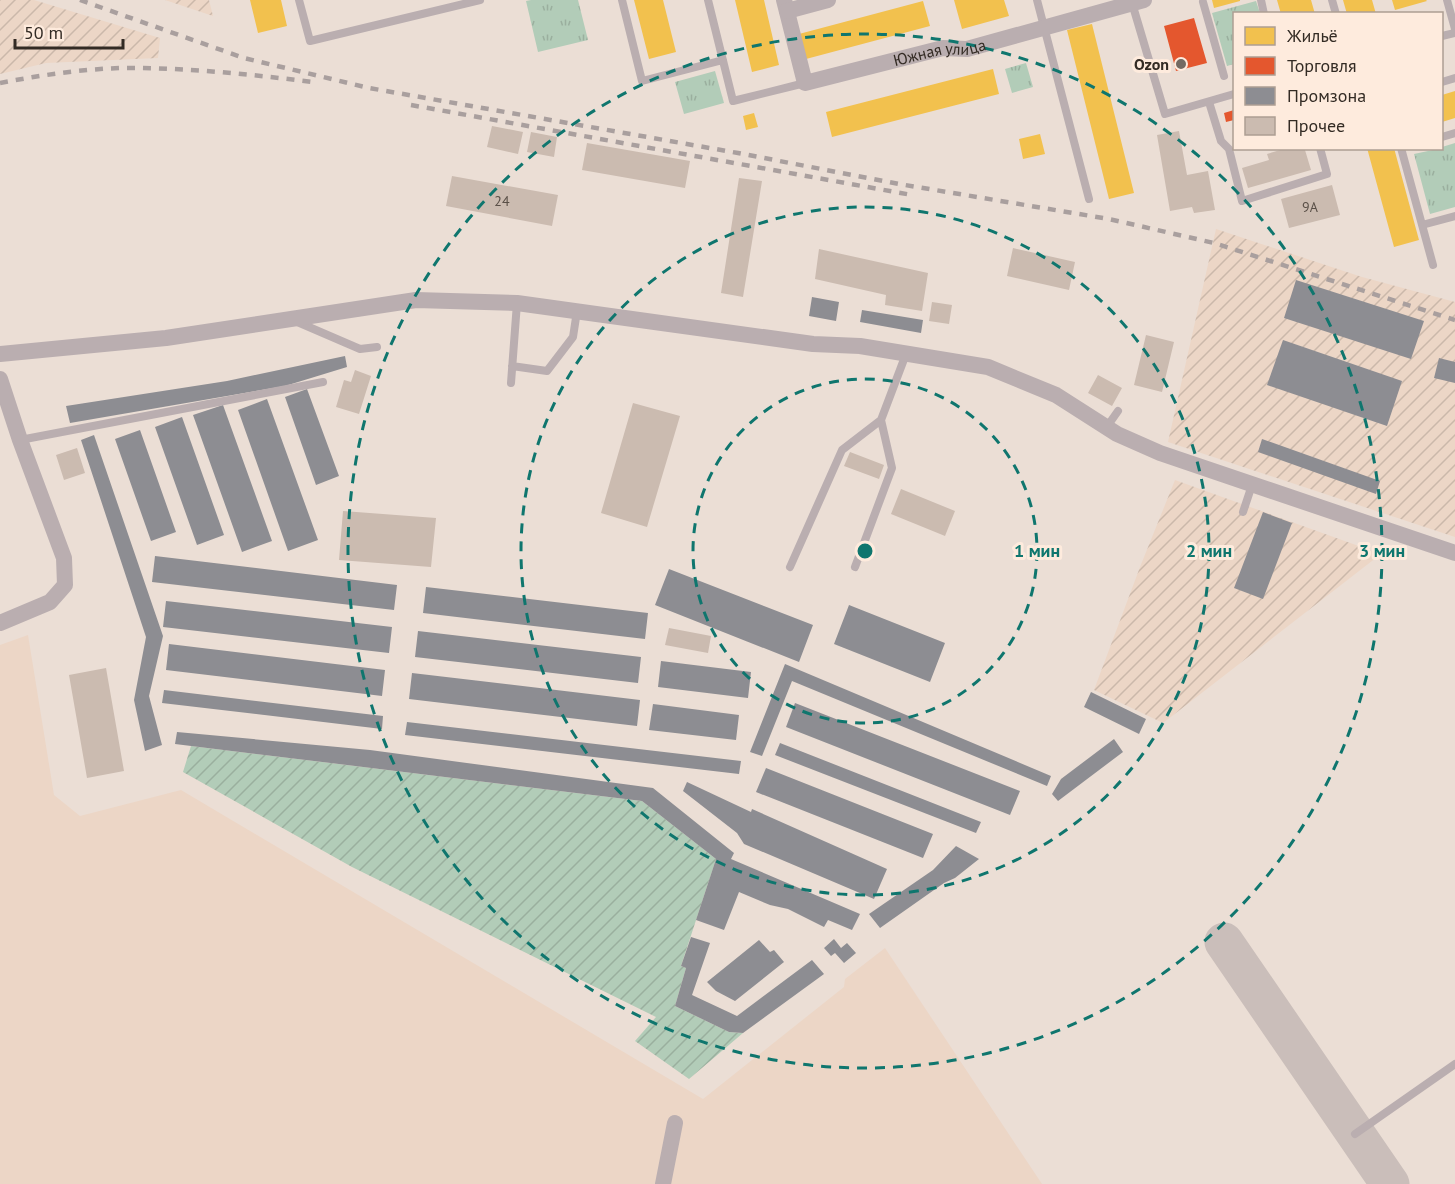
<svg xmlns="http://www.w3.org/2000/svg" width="1455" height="1184" font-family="'PT Sans',sans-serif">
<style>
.industrial{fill:url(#industrial-furrows)}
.built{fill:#ecd6c6}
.park{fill:url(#park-tufts)}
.garden{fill:url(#garden-furrows)}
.homes{fill:#f2c14e}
.shops{fill:#e4572e}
.industry{fill:#8d8d92}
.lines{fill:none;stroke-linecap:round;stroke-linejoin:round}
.taxiway{stroke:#cabeba;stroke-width:39}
.building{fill:#cbbbb0}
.service{stroke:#baaeb0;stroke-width:8}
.minor{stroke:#baaeb0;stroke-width:16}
.rail{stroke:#a99f9e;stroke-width:4.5;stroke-dasharray:8 8;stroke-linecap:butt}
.ring{fill:none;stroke:#0f766e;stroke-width:3;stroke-dasharray:10 8}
.poi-dot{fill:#736a62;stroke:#feebdd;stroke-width:2}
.labels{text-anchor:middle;stroke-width:6;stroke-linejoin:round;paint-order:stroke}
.number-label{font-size:14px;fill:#594f47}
.street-label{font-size:16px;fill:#332b24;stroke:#feebdd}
.poi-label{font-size:16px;font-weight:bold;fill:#332b24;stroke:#feebdd;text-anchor:end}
.centre{fill:#0f766e;stroke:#feebdd;stroke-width:3}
.ring-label{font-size:18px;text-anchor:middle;font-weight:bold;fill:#0f766e;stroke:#feebdd;stroke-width:6;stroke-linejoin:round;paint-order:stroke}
</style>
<defs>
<pattern id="industrial-furrows" width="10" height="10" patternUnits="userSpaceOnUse" patternTransform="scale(1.5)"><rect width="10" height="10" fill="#ecd6c6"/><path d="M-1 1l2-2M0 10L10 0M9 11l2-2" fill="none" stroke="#cbb8aa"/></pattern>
<pattern id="park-tufts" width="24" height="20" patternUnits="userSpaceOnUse" patternTransform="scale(1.5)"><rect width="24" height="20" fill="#b2ccb8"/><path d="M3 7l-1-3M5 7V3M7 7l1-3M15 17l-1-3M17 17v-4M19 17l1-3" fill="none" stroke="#9aaf9e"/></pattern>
<pattern id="garden-furrows" width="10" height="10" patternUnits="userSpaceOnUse" patternTransform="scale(1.5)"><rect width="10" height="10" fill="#b2ccb8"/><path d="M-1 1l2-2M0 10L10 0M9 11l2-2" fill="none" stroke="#9aaf9e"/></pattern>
</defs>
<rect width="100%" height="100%" fill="#ebded5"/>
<!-- industrial -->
<path class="industrial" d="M0,0H34L160,38L158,58L46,63L0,74Z
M165,0H209L213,16Z
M1216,229L1362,277L1455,302V537L1168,442Z
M1175,480L1381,554L1163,723L1094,690L1140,567Z"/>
<!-- built -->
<path class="built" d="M28,635L54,795L80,816L181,790L703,1099L844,987L845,979L885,948L1042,1184H0V645Z"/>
<!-- park -->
<path class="park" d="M531,0H578L588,40L538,52L526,1Z
M1256,1L1260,13L1234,14V64L1227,66L1212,13Z
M1026,63L1033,87L1012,93L1005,69Z
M715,71L724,103L684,114L675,82Z
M1455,143V207L1430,214L1414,154L1442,148V147Z"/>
<!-- garden -->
<path class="garden" d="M191,746L642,801L716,859L681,966L686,968L675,1006L729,1032L743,1033L689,1079L635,1041L656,1017L352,867L183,772Z"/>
<!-- homes -->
<path class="homes" d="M250,0H281L287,26L258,33Z
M634,0H663L676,52L649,59Z
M735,0H764L779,65L752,72Z
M954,0H1004L1009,16L962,29Z
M1212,0H1240V1L1214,8Z
M1277,0H1311L1315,14H1281Z
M1343,0H1372L1376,14H1347Z
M1392,0H1426L1427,1L1395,10Z
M923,1L930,26L806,59L799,34Z
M1092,24L1134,193L1109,199L1067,30Z
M993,69L999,94L832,137L826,112Z
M1455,91V118L1442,122V95Z
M754,113L758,127L746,130L743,116Z
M1040,134L1045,154L1023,159L1019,139Z
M1367,148H1394L1419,240L1394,247Z"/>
<!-- shops -->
<path class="shops" d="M1194,18L1207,63L1176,71L1164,26Z
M1234,110V120L1226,122L1224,113Z"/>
<!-- industry -->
<path class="industry" d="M1296,280L1424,321L1411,359L1284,318Z
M812,297L839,302L836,321L809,316Z
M862,310L923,320L921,333L860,322Z
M1283,340L1402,381L1387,426L1267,385Z
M345,356L347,367L285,386L70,423L66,406L227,381Z
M1439,358L1455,362V383L1434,378Z
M307,389L339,476L316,485L285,397Z
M267,399L318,540L288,551L238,410Z
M223,405L272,541L242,552L193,415Z
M182,417L224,535L197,545L155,427Z
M140,430L176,532L151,541L115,439Z
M94,435L163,636L149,696L162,745L145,751L134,700L146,637L81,440Z
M1262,439L1380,481L1376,494L1258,452Z
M1263,512L1292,523L1263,599L1234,588Z
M155,556L397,585L394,610L152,582Z
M669,569L813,625L799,662L655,605Z
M426,587L648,613L645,639L423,613Z
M166,601L392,627L389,653L163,627Z
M849,605L945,643L930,682L834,644Z
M418,631L641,657L638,683L415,657Z
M169,644L385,670L382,696L166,670Z
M661,661L751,672L748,698L658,687Z
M785,664L1051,776L1047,786L792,681L762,756L750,752Z
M412,673L640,700L637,726L409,699Z
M164,690L383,716L382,729L162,703Z
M1091,692L1146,719L1139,734L1084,707Z
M795,703L1020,791L1010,815L786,727Z
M653,704L739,715L736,740L649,730Z
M407,722L741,761L739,774L405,735Z
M177,732L370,750L653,788L734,853L731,859L860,914L852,930L828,920L824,927L788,909L770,905L739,892L724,930L696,920L716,859L642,801L175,744Z
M1114,739L1123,752L1058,801L1052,794L1061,779Z
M780,743L981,822L976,833L775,755Z
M766,768L933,834L923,858L756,792Z
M687,782L751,812L752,809L887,869L874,899L744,844L737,833L683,791Z
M956,846L979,859L955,878L944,883L880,928L869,914L933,870Z
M691,937L710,943L692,995L737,1016L812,960L824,974L743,1033L729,1032L675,1006L686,968L681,966Z
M834,939L841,948L847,943L856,953L844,963L835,953L831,956L824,948Z
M759,940L770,952L774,950L784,962L735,1001L716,991L707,982Z"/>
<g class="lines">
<!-- taxiway -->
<path class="taxiway" d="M1224,942L1390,1184"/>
</g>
<!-- building -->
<path class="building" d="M492,126L523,132L518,154L487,147Z
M1179,131L1187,175L1208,171L1215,210L1194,213L1192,207L1170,211L1157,135Z
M531,132L557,137L554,157L527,152Z
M587,143L690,161L685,188L582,170Z
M1287,148H1309L1305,150L1311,170L1248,188L1242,168L1269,160L1267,154Z
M452,176L558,195L552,226L446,206Z
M739,178L762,181L743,297L721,293Z
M1332,185L1340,215L1289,228L1281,199Z
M1013,248L1075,262L1069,290L1007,276Z
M819,249L928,273L922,311L885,305L886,295L815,279Z
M932,302L952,305L949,324L929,321Z
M1146,335L1174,342L1162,392L1134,385Z
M355,370L371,376L359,414L336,407L344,380L351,382Z
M1098,375L1122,388L1112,406L1088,393Z
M633,403L680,416L647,527L601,513Z
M77,448L85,473L64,480L56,455Z
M850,452L884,465L879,479L844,466Z
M901,489L955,511L945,536L891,514Z
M343,511L436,518L431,567L339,560Z
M669,628L711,636L708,653L665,645Z
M106,668L124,771L87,778L69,675Z"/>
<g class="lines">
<!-- service -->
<path class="service" d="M299,0L310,41L480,0
M622,0L642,81L723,60
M708,0L733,101L805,83
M1037,0L1089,199
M1261,0L1264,14
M1332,0L1336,14
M1447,0L1455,29
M1203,2L1224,76
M1132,3L1165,114L1234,94
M1442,36L1455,33
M1442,82L1455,78
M1209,102L1221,141L1229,149L1242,201L1327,174L1320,148
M1442,137L1455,133
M1401,148L1433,265
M1422,225L1455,216
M295,321L360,349L377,347
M512,366L547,371L573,337L577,311
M511,383L517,303
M1106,428L1118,411
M20,440L323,382
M1243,512L1252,485
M790,567L842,450L881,420L906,354
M855,567L892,468L881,420
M1355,1134L1455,1064"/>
<!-- minor -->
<g class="minor">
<path id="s1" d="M784,0L805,83L943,48L967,49L1144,0"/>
<path d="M787,11L828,0"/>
<path d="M0,354L166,338L416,300L517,303L813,344L860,346L988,367L1056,395L1117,434L1160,453L1455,553"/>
<path d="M0,379L20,440L64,558L65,585L50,602L0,623"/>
<path d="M663,1184L675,1123"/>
</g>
<!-- rail -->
<path class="rail" d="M80,0L244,58L369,88L738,153L899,184L1109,219L1214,243L1455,320
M0,83C47,74 95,67 142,68C199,69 256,75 313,82
M411,105L912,195"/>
</g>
<!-- distance rings -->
<g class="ring">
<circle cx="865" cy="551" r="172"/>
<circle cx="865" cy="551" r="344"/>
<circle cx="865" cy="551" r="517"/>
</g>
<!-- markers -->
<circle class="poi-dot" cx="1181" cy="64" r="6"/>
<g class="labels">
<!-- number labels -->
<g class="number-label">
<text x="502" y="206">24</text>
<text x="1310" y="212">9А</text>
</g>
<!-- street labels -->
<g class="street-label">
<text dy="6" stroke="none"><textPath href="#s1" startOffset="224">Южная улица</textPath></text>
</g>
<!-- poi labels -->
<g class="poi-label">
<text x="1169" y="70">Ozon</text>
</g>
</g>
<circle cx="865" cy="551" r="9" class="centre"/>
<g class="ring-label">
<text x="1037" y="557">1 мин</text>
<text x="1209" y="557">2 мин</text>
<text x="1382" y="557">3 мин</text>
</g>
<!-- legend -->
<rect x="1233" y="12" width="210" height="138" fill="#feebdd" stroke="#ad9e93" stroke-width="1.5"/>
<rect x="1245" y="27" width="30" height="18" fill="#f2c14e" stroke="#ad9e93" stroke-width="1.5"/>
<text x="1287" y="42" font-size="18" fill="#332b24">Жильё</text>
<rect x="1245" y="57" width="30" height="18" fill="#e4572e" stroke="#ad9e93" stroke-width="1.5"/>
<text x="1287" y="72" font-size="18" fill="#332b24">Торговля</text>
<rect x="1245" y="87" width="30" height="18" fill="#8d8d92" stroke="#ad9e93" stroke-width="1.5"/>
<text x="1287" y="102" font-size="18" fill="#332b24">Промзона</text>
<rect x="1245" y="117" width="30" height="18" fill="#cbbbb0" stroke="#ad9e93" stroke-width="1.5"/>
<text x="1287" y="132" font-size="18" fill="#332b24">Прочее</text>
<!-- scale -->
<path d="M15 39v9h108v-9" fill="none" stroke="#332b24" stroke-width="3"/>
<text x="24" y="39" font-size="18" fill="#332b24" stroke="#feebdd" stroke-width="4.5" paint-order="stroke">50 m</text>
</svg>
